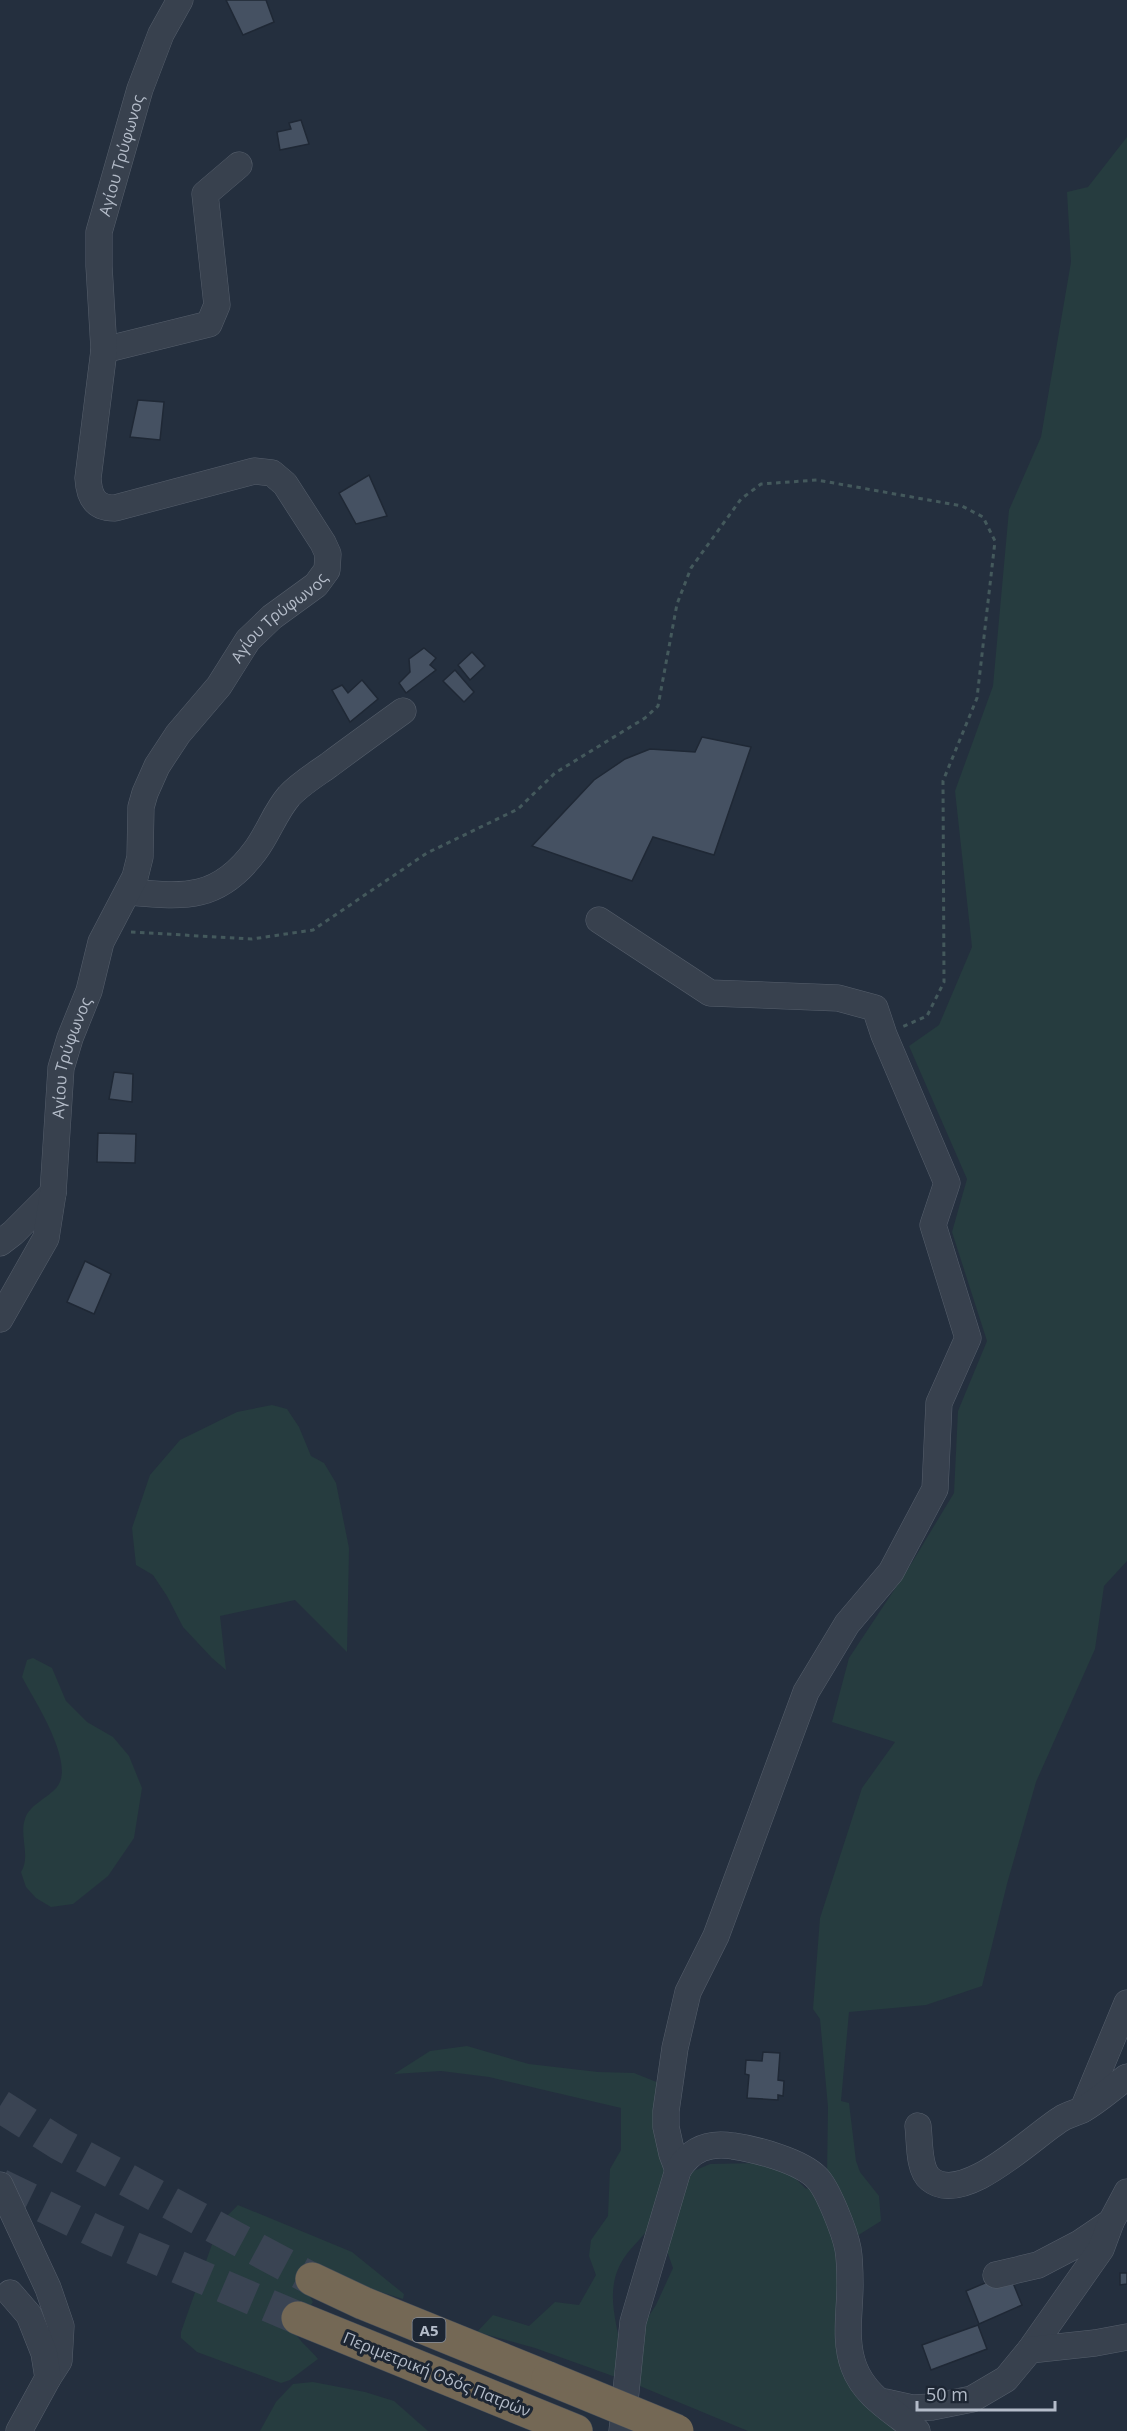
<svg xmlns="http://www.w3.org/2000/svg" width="1127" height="2431" font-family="'Open Sans',sans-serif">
	<rect width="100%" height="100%" fill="#242f3e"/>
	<g fill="#263c3f">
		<polygon points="1127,137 1127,1561 1104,1586 1095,1649 1036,1782 1007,1884 982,1986 926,2005 849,2012 841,2101 849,2103 856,2161 860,2172 879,2196 881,2221 857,2236 842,2323 902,2431 748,2431 635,2384 643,2325 656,2305 673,2268 667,2251 689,2173 710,2164 761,2163 790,2173 806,2189 827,2176 828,2107 820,2019 813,2009 820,1918 862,1788 895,1742 832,1722 849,1658 908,1569 954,1493 958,1411 987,1341 952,1232 967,1179 909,1046 939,1025 972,947 955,791 993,686 1009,510 1041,437 1071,262 1067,192 1088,187"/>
		<polygon points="272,1405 287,1409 299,1427 311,1456 324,1463 336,1483 349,1548 347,1652 295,1600 220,1616 226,1670 212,1658 183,1627 167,1596 153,1575 136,1565 132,1528 150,1475 180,1440 237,1412"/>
		<path d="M33,1658L52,1668L66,1701L87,1722L113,1737L129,1756L142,1788L134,1838L108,1876L73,1904L51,1907L36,1898L26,1887L21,1872C31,1857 19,1836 25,1819C29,1805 48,1798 57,1787C76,1763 34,1700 22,1677L27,1660Z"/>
		<path d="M467,2046L529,2064L598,2072L634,2073L659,2083C663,2122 674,2179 657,2215C644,2242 620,2250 614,2283C610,2306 618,2329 621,2351C622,2360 621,2370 621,2379L535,2348L477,2332L493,2315L529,2326L555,2302L579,2305L596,2275L589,2256L591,2240L608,2216L610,2169L621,2150V2108L489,2077L441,2071L394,2074L430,2051Z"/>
		<path d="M238,2205L352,2252L404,2294L403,2299L339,2279L309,2295L313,2302L294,2331C299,2341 311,2350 318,2359L290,2380L281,2383L197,2352L181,2338V2332L216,2233L224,2219Z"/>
		<polygon points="313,2382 365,2392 394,2401 428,2431 260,2431 276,2402 293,2384"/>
	</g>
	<g fill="#455162" stroke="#1f2835" stroke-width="1.5">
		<polygon points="226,0 266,0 274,22 243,35"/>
		<polygon points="301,120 309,144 280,150 277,132 291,129 289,123"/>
		<polygon points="138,400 164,402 160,440 130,437"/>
		<polygon points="369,475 387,516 356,524 339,493"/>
		<polygon points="424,648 436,658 430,665 436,670 406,693 399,683 410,672 409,659"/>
		<polygon points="472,652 485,666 470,680 458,665"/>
		<polygon points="455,670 474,692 464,702 443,681"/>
		<polygon points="362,680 378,699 350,722 332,690 342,685 348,693"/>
		<polygon points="702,737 751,747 714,855 653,837 632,881 532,846 594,780 625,759 650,749 695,752"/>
		<polygon points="114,1072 133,1074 132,1102 109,1099"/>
		<polygon points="98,1133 136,1134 135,1163 97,1162"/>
		<polygon points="85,1261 111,1274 94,1314 67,1302"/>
		<polygon points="763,2052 780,2053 778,2080 784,2081 783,2096 778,2095 778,2100 747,2098 749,2075 745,2074 746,2060 762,2061"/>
		<polygon points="1009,2273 1022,2305 979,2324 966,2291"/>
		<polygon points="1120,2273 1127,2273 1127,2284 1120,2285"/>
		<polygon points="978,2325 987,2349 931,2370 922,2345"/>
	</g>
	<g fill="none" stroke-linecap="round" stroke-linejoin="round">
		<g stroke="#3a4453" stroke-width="33" stroke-dasharray="33 16" stroke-linecap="butt">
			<polyline points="0,2106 60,2144 312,2279"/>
			<polyline points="0,2185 105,2236 298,2318"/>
		</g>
		<defs>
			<g id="minor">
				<polyline points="104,350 209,324 217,305 205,194 239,165"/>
				<path d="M129,892C184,897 218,901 255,851C268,834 275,812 289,796C300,784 315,775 329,765C353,747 378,729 403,711"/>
				<polyline points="599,920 710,993 838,998 875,1008 884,1035 947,1183 933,1225 968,1338 939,1403 935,1489 891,1572 847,1624 806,1692 716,1936 688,1992 675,2048 666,2111 666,2127 672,2154 678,2170"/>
				<polyline points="0,1243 13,1233 53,1193"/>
				<path id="s1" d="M0,1319L46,1238L53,1193L61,1068L70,1038L89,991L101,942L135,877L140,857L141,807L145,793L157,766L178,734L219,686L248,640L272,617L316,585L327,570L328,554L323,543L285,484L272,473L254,471L115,508C95,508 89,497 88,478L104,350L99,266V232L140,89L161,34L180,0"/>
				<polyline points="1083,2109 1127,2003"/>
				<path d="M918,2126C920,2141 918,2169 930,2179C963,2207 1033,2136 1061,2119C1067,2115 1075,2113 1082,2110C1098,2101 1112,2088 1127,2077"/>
				<polyline points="0,2185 48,2288 61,2326 59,2361 48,2378"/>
				<polyline points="996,2275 1038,2265 1080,2243 1111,2222"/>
				<polyline points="10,2293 29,2315 44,2353 48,2378 19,2431"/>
				<polyline points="1030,2350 1101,2249 1111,2222 1127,2192"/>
				<polyline points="885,2402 912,2408 932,2407 972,2399 1006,2379 1030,2350 1095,2343 1127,2337"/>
				<path d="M622,2431L633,2322L678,2170C691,2149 709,2142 733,2146C755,2149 801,2161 817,2178C828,2189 845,2233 848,2249C850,2260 850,2274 850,2285C850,2312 844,2341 854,2367C865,2397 895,2412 917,2431"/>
			</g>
			<g id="highway">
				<polyline points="312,2279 363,2303 548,2378"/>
				<polyline points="298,2318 576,2431"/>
			</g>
		</defs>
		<use href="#minor" stroke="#565f6c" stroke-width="27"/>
		<use href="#highway" stroke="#434c59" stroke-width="34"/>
		<polyline stroke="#44595c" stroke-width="3" stroke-dasharray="4.5 4.5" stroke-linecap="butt" points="131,932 252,939 313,930 427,853 518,809 555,773 645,718 658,706 677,604 691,568 741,499 761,484 817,480 962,506 983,517 995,541 977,698 943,781 944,982 927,1016 902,1027"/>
		<use href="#minor" stroke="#38414e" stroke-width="26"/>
		<use href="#highway" stroke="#746855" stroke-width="33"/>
		<defs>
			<polyline id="highway-bridge" points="548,2378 677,2431"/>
		</defs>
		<use href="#highway-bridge" stroke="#434c59" stroke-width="34" stroke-linecap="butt"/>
		<use href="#highway-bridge" stroke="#746855" stroke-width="33"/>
	</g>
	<g text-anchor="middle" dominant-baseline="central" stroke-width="6" stroke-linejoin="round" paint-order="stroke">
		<rect fill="#1d2633" stroke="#878f9c" stroke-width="1.5" x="412.5" y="2318" width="33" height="24" rx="4.5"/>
		<g font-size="15" font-weight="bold" fill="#b4bcc9">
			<text x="429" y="2330">Α5</text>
		</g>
		<g font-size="16" fill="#b4bcc9" stroke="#1d2633">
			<text stroke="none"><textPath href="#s1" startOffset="1497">Αγίου Τρύφωνος</textPath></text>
			<text stroke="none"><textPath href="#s1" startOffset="778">Αγίου Τρύφωνος</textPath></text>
			<text stroke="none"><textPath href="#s1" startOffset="276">Αγίου Τρύφωνος</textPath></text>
			<text transform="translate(437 2374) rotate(22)">Περιμετρική Οδός Πατρών</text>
		</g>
	</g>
	<path d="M917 2401v9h138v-9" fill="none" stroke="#b4bcc9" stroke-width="3"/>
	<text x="926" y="2401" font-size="18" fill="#b4bcc9" stroke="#1d2633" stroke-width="4.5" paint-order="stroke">50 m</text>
</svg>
